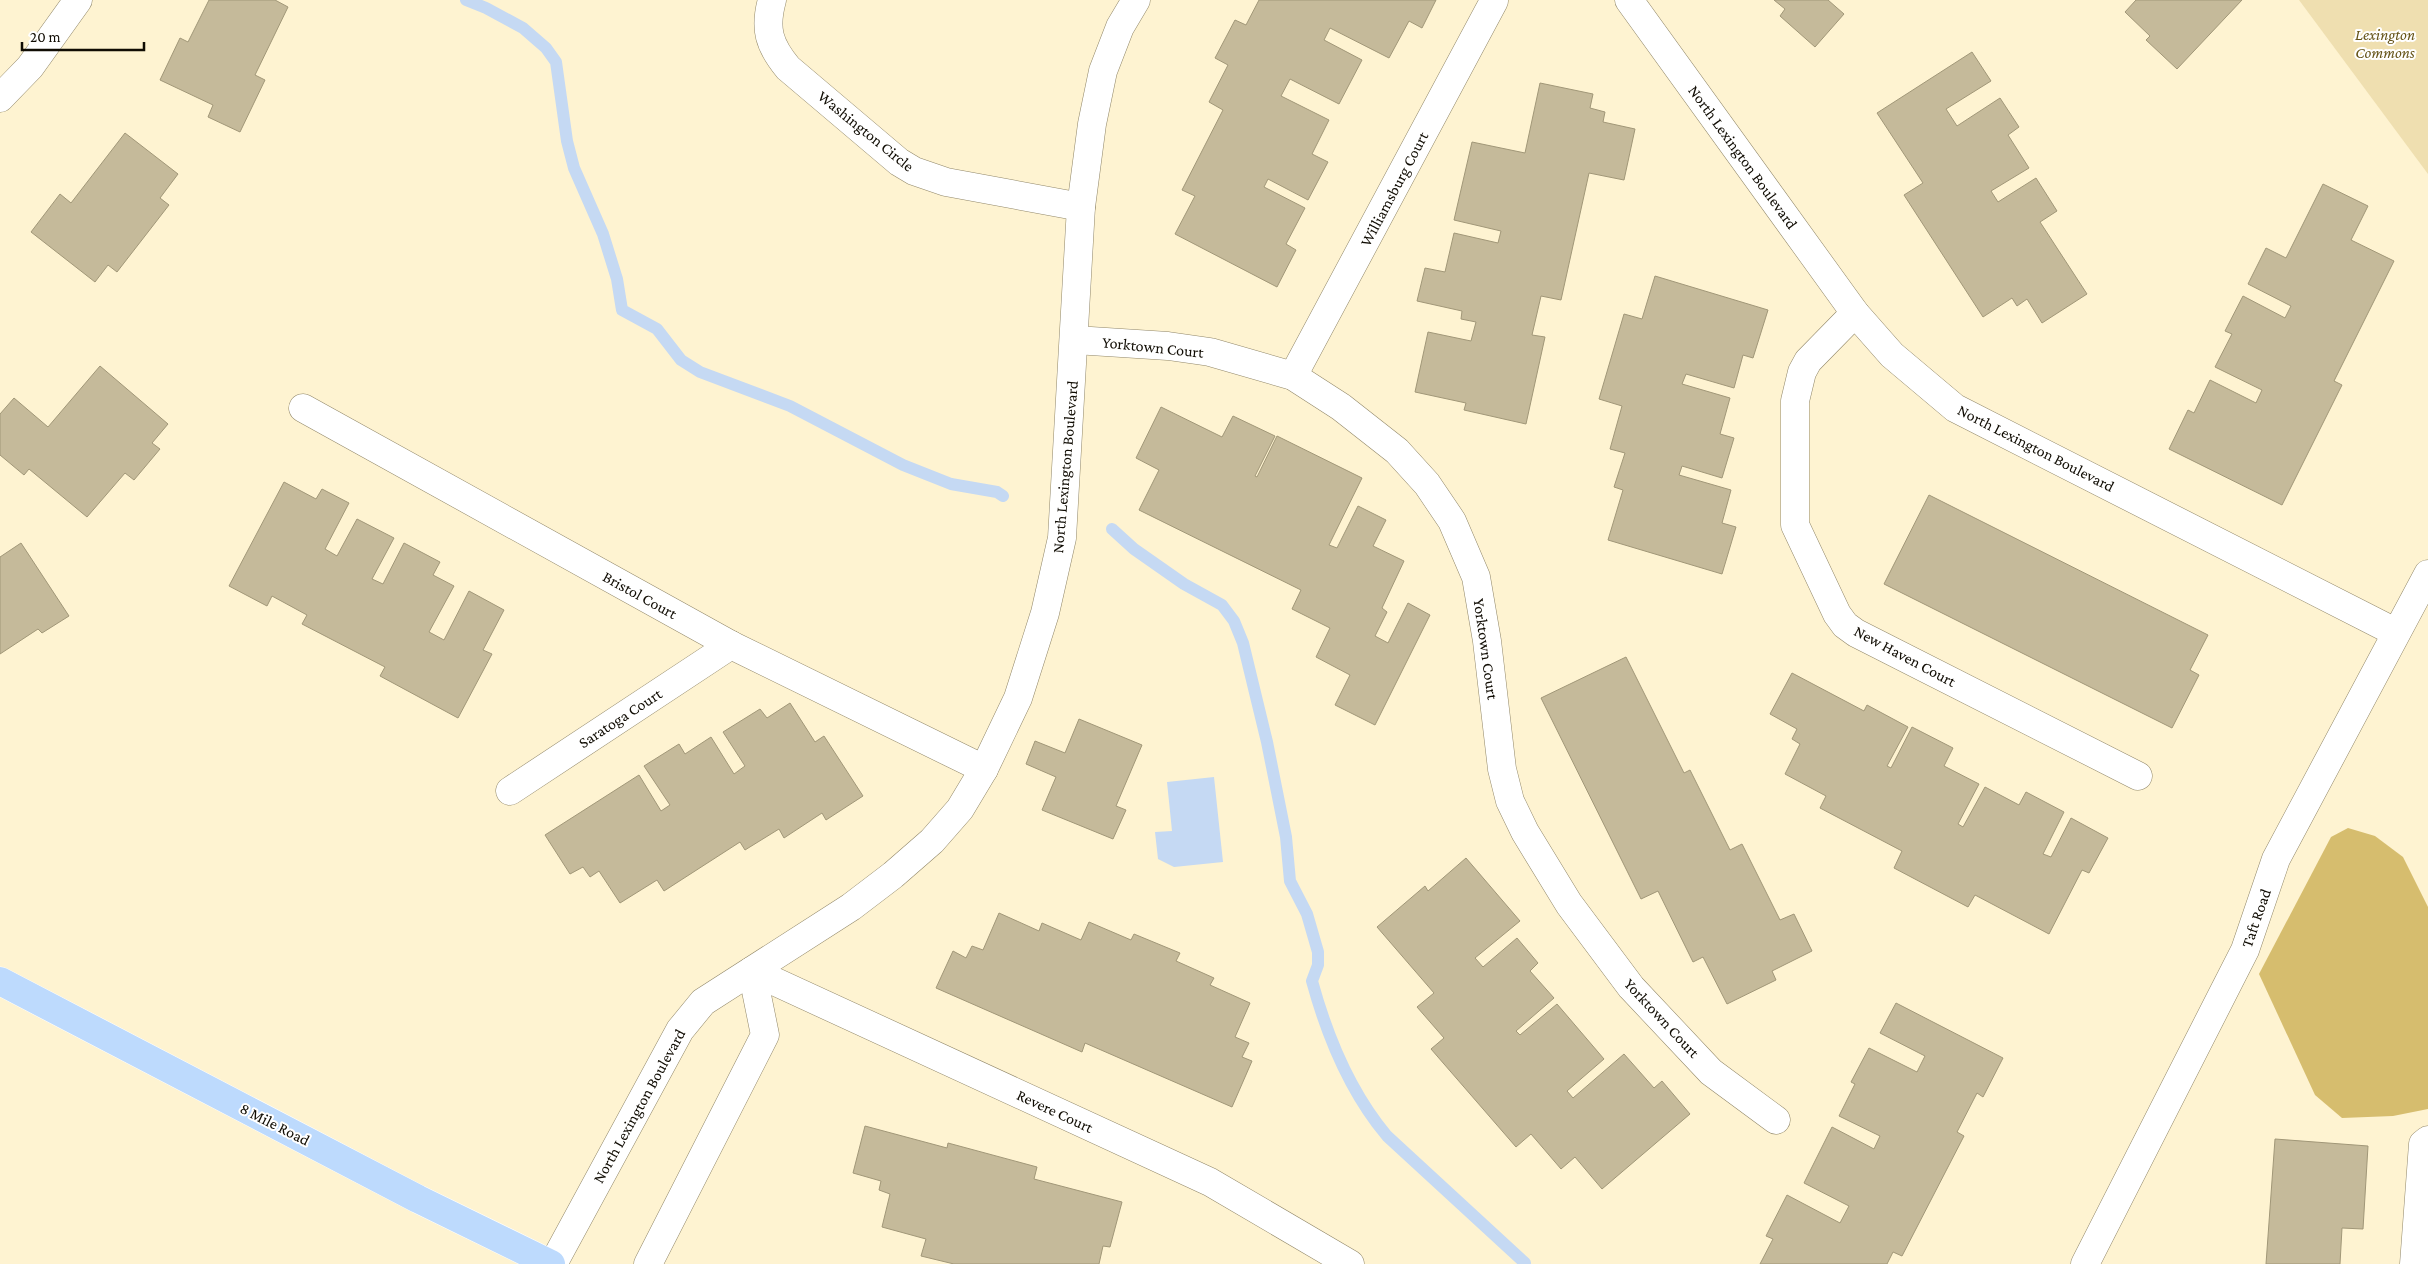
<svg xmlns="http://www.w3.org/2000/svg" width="2428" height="1264" font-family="'Crimson Pro',serif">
	<rect width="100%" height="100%" fill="#fef3d1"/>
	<polygon fill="#efdfb0" points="2299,0 2428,0 2428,174"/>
	<polygon fill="#d6bd6e" points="2348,828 2375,836 2403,857 2428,907 2428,1109 2393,1116 2342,1118 2315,1095 2259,974 2331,837"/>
	<polygon fill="#c5d9f3" points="1214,777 1223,862 1174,867 1158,859 1155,832 1172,831 1167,782"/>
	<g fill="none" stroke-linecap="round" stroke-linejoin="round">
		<g stroke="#c5d9f3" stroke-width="12">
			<polyline points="466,0 486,8 523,28 546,48 556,62 567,141 574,168 603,234 617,279 622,310 657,329 681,360 700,372 790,406 903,465 951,484 997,492 1003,496"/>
			<path d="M1112,529L1134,549L1184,584L1222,605L1234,621L1243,643L1267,742L1286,837L1290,881L1307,914L1318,952V965L1312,981C1327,1036 1350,1092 1387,1136L1525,1263"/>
		</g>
	</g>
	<g fill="#c5ba9a" stroke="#a19778">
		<polygon points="209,0 275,0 288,7 255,75 265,80 240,132 208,117 213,105 160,80 180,38 188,42"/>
		<polygon points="1259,0 1436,0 1422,28 1409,21 1389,58 1330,28 1324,40 1362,60 1339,104 1290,79 1281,96 1329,120 1312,154 1328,162 1308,200 1268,179 1264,187 1305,208 1286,244 1296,250 1277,287 1175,234 1195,196 1182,190 1223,110 1209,102 1228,65 1215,58 1235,20 1246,25"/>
		<polygon points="1774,0 1828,0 1844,14 1815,47 1780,16 1785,9"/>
		<polygon points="2136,0 2242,0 2177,69 2146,40 2150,36 2125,12"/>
		<polygon points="1972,52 1991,81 1946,109 1957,126 2000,98 2019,127 2008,135 2029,168 1991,191 1998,202 2036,178 2057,211 2040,222 2087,294 2042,323 2027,299 2017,306 2012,298 1983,317 1904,195 1923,183 1877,113"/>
		<polygon points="1540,83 1593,94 1590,108 1605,112 1603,122 1635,129 1624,180 1589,173 1561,300 1541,296 1532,335 1545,337 1526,424 1464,410 1466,403 1415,392 1428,332 1471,341 1476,322 1461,319 1462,311 1417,301 1425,268 1445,272 1454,233 1498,243 1501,231 1454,220 1472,142 1525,153"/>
		<polygon points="125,133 178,174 160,198 169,205 117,272 108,265 95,282 31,232 60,194 71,203"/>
		<polygon points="2323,184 2368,206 2351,240 2394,261 2334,381 2342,385 2282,505 2169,449 2188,410 2194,413 2210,380 2256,403 2262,390 2215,367 2232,334 2225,331 2243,296 2285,318 2291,306 2248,284 2266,248 2286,258"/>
		<polygon points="1655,276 1768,310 1753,358 1743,355 1734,388 1686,374 1682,384 1730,398 1720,434 1734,438 1722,478 1682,466 1679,475 1731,490 1722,523 1736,527 1722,574 1608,540 1623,490 1614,487 1625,453 1610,449 1622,406 1599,399 1624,314 1642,319"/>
		<polygon points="100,366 168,424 152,443 160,449 134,480 125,473 87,517 29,469 24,475 0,455 0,414 14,398 48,427"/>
		<polygon points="1161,407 1222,437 1233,416 1275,436 1255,476 1257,477 1277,436 1362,478 1329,545 1337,548 1358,506 1386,520 1373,546 1404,561 1382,608 1387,612 1375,636 1388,643 1408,603 1430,615 1375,725 1335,705 1350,675 1316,657 1330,628 1292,609 1301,590 1139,510 1159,470 1136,458"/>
		<polygon points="284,482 316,499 322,489 349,503 325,549 337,556 357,519 394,538 372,579 383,584 404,543 440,562 433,575 454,586 429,632 444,640 469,591 504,610 483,650 492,654 458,718 380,676 385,667 302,624 307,615 272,596 267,606 229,586"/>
		<polygon points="1929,495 2208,635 2190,670 2199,675 2172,728 1884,584"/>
		<polygon points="21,543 69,616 42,633 38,629 0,654 0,557"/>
		<polygon points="1626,657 1684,773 1690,770 1730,850 1742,844 1780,920 1794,914 1812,951 1772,971 1776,980 1727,1004 1703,957 1693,962 1658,891 1641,899 1541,698"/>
		<polygon points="1792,673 1864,711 1867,705 1908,727 1887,766 1891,768 1912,727 1953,748 1944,766 1979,784 1958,824 1963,827 1985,787 2019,805 2026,792 2064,812 2043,854 2051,857 2071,818 2108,838 2089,873 2082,870 2049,934 1975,895 1968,907 1894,868 1902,851 1820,808 1826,796 1785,774 1800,744 1792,739 1797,729 1770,714"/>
		<polygon points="790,703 815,742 824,736 863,796 826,820 822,813 784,838 779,829 745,850 740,842 664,891 657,880 620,903 599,871 590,877 583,867 570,874 545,835 639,775 661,811 670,805 644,766 679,744 685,754 711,737 734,774 745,766 723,732 760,709 767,718"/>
		<polygon points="1079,719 1142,745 1116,806 1126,810 1113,839 1042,810 1056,777 1026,764 1035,741 1065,753"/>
		<polygon points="1466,858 1520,921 1475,958 1483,967 1517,938 1538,963 1530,971 1554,998 1516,1031 1520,1035 1557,1004 1604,1059 1567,1091 1573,1098 1624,1054 1654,1088 1662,1081 1690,1114 1602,1189 1575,1157 1561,1169 1531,1134 1516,1147 1431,1049 1444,1038 1417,1007 1434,993 1377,927 1425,886 1428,891"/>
		<polygon points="999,913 1039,931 1042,923 1081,940 1089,922 1131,940 1134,934 1180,953 1176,961 1214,978 1210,985 1250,1003 1235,1037 1249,1043 1242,1057 1252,1061 1232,1107 1085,1043 1082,1052 936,988 953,951 966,958 972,946 983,950"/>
		<polygon points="1896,1003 2003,1058 1983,1097 1977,1093 1957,1132 1964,1136 1902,1256 1893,1252 1887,1264 1760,1264 1773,1239 1766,1236 1787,1195 1840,1223 1849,1206 1804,1183 1832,1127 1874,1149 1880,1136 1839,1116 1855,1084 1851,1082 1869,1048 1917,1072 1925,1056 1880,1033"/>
		<polygon points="865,1126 947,1148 948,1143 1037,1167 1034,1179 1122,1202 1110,1247 1103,1246 1099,1264 954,1264 921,1256 926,1239 882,1227 890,1194 879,1190 881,1181 853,1173"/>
		<polygon points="2275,1139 2368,1146 2363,1229 2342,1228 2340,1264 2266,1264"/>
	</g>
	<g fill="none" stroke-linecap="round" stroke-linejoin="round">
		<defs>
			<g id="minor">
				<path d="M772,0C764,29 769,45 788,68L899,162L914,171L946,182L1081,207"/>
				<polyline points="1629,0 1855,313 1892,355 1955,408 2395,632"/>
				<polyline points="0,98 30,67 78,0"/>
				<polyline points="1855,313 1808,361 1802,372 1795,401 1795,525 1837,614 1845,625 1856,633 2138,776"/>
				<polyline points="1075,340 1168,346 1210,352 1293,376 1341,407 1397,451 1427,484 1452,521 1476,577 1487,641 1502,769 1510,801 1525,832 1569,904 1631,987 1711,1072 1776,1120"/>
				<polyline points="1293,376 1494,1"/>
				<polyline points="303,408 731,645 984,769"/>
				<polyline points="510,791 731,645"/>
				<polyline points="752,971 1210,1182 1350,1264"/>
				<polyline points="553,1264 680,1030 703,1002 851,907 893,875 932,841 960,809 984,769 1018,698 1045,613 1062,538 1081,207 1092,124 1103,71 1120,27 1136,0"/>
				<polyline points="648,1264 765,1035 752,971"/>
				<polyline points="2085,1264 2245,950 2276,859 2428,574"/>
				<polyline points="2414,1264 2423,1144 2428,1140"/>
			</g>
			<polyline id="major" points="0,981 418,1199 551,1264"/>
		</defs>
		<use href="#minor" stroke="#918769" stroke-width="29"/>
		<use href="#major" stroke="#fff" stroke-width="29"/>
		<use href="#minor" stroke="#fff" stroke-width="28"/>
		<use href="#major" stroke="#bddafd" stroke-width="28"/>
	</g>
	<g text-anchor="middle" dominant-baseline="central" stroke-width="4" stroke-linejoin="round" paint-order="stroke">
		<g font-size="16" font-style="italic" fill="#655317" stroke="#fff">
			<text x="2385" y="34">Lexington<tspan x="2385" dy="18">Commons</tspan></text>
		</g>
		<g font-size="16" fill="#100c03" stroke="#fff">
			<text transform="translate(866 131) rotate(39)">Washington Circle</text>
			<text transform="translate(1743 157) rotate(54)">North Lexington Boulevard</text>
			<text transform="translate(1394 189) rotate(-62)">Williamsburg Court</text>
			<text transform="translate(1153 347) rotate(6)">Yorktown Court</text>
			<text transform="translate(2036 448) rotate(27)">North Lexington Boulevard</text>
			<text transform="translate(1065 467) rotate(-85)">North Lexington Boulevard</text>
			<text transform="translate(640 595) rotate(29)">Bristol Court</text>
			<text transform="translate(1486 649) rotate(82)">Yorktown Court</text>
			<text transform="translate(1905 656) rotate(28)">New Haven Court</text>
			<text transform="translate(620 718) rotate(-33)">Saratoga Court</text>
			<text transform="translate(2256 918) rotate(-71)">Taft Road</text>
			<text transform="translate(1662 1018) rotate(47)">Yorktown Court</text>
			<text transform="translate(639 1106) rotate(-61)">North Lexington Boulevard</text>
			<text transform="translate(1055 1111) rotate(25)">Revere Court</text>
			<text transform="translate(275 1124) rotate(27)">8 Mile Road</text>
		</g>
	</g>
	<path d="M22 42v8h122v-8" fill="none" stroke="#100c03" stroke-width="2.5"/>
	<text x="30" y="42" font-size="15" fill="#100c03" stroke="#ffffff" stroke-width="4" paint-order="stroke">20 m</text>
</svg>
